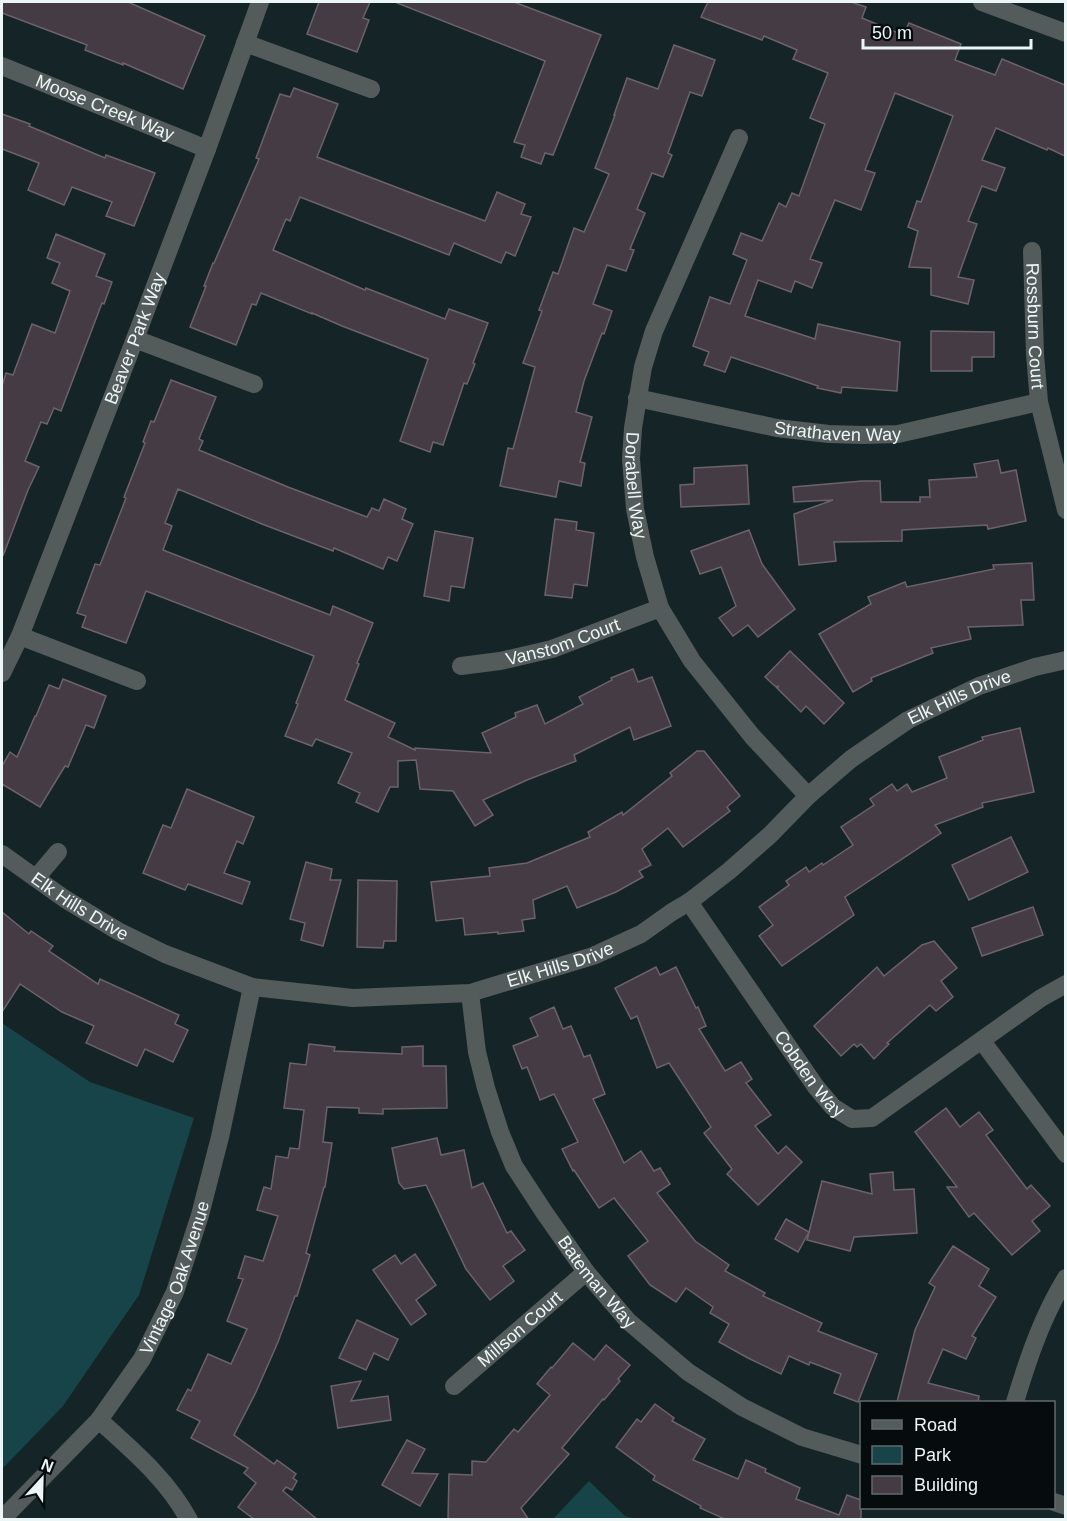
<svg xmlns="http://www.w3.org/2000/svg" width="1067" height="1521" font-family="Helvetica,sans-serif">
	<rect width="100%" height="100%" fill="#152426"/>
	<g fill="#174448">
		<polygon points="2,1023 90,1082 194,1118 139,1295 63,1406 4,1467 2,1466"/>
		<polygon points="589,1481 625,1516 636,1519 553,1519"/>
	</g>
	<g fill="#453b44" stroke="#6c626c" stroke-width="1.5">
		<polygon points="2,2 128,2 205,36 183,89 123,63 123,65 85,50 87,45 2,13"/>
		<polygon points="319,2 370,2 363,18 369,20 357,52 307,34"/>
		<polygon points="397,2 514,2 601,35 553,155 545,153 541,164 521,157 525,145 514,142 545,61 397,3"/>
		<polygon points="708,2 851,2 866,7 862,18 903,35 909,23 961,44 955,60 995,75 1002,59 1065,85 1065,156 1048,148 1047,150 996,128 982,160 1005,168 996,191 982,186 968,221 977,224 958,277 974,280 968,304 931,295 931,268 909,267 918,231 908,227 917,201 921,202 953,116 895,93 865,170 875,173 861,210 835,200 810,259 822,263 812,288 795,281 791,292 758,280 745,316 815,339 818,324 900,342 897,391 842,387 841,393 817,388 818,386 731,357 725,372 704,365 709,352 693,346 710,297 730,304 747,260 733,254 741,233 762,241 779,203 786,207 792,193 799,196 825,124 810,118 828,73 793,59 797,50 764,36 762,40 701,17"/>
		<polygon points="674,45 715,60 702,96 690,92 668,153 672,155 663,177 652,173 637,209 645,213 630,249 634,250 626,271 607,265 593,304 612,311 604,334 602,333 584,381 576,412 592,417 580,462 585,463 581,486 559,481 556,497 500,486 508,448 513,449 535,367 523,363 542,311 539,310 553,272 558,274 574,228 584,232 609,174 595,168 615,115 614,115 627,78 658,89"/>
		<polygon points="294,88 338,104 317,157 485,221 497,192 525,204 521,214 531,217 515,256 506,252 501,263 454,243 449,255 300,197 290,221 286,219 273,250 365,290 366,288 445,319 449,309 488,323 473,363 475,364 467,384 464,383 443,445 433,442 430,452 400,441 428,359 342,326 312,313 312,314 261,293 256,305 252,304 236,345 190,327 206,286 204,286 213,263 214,263 259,159 256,158 280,94 290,97"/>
		<polygon points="2,114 30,124 29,126 105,158 106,155 155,173 134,226 106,216 112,202 72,187 64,205 28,190 39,163 2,149"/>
		<polygon points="56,234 105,254 96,276 112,282 104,304 102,303 61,411 54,408 47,424 41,422 25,461 39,467 28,490 3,556 2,386 6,373 13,375 32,324 55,333 70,291 52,283 60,263 47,258"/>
		<polygon points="931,331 994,332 994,357 972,357 972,371 931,371"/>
		<polygon points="171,380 216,397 199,439 203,441 199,450 288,487 367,517 372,508 379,511 384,499 406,509 402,519 413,524 397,561 388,557 383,569 334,548 333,551 262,524 178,489 165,523 172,526 163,550 330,615 333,606 373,623 357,663 359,664 345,700 395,723 388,737 415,750 415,748 491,753 482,733 516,717 515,713 537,705 545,724 583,704 579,697 612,680 611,678 633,669 638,682 652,677 671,726 634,740 630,727 574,755 576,761 527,780 483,800 493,815 475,826 453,791 420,789 416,760 398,761 398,787 390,787 378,812 356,802 360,793 338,783 352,753 316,739 312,746 285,736 298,704 296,703 314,656 146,591 126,643 82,627 86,616 77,613 95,564 100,565 126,498 124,497 145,443 143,442 151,421 154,422"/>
		<polygon points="998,460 1001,473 1016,470 1026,521 988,529 987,525 902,530 902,541 834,542 836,561 799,565 794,514 833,500 794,502 793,487 862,481 880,481 881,502 920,502 920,497 930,497 929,480 977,477 974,464"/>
		<polygon points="747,465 749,504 681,507 680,485 694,484 694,468"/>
		<polygon points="555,519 577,522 576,530 594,533 587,586 574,584 572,598 545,595"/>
		<polygon points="749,530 762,564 795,609 758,637 748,625 733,636 719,618 736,606 721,567 700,574 691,551"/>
		<polygon points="435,531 473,538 464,588 451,586 449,601 424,596"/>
		<polygon points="1032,563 1034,600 1021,600 1023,625 968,627 971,639 931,648 933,653 871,678 872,681 853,692 819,634 871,604 868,597 905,582 907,587 994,569 993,565"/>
		<polygon points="790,651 844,703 824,724 806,706 801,712 777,688 779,686 776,687 765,677"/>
		<polygon points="63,679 106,696 94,728 86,725 68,767 65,766 40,807 2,784 2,766 10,752 17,757 35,716 36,716 49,685 59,689"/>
		<polygon points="1020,728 1034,792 982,803 983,807 935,825 941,833 845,897 854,915 782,966 759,936 773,925 759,907 789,885 786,881 806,867 809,872 822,863 823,865 853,845 841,827 874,805 870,799 892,784 897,791 907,784 912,792 947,778 939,757 983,740 982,737"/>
		<polygon points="697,751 704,751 740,796 727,807 730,811 683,847 668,828 642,849 651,865 639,871 643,877 616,892 577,908 567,886 533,900 535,918 522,920 524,931 498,934 498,932 465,935 463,918 436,921 431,882 490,876 489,868 527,863 590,837 588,832 622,812 623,815 672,776 670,773"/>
		<polygon points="187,789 254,817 243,844 237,841 224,873 250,882 242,904 188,884 185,890 143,873 163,825 171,828"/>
		<polygon points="1011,837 1028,872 969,900 952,865"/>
		<polygon points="306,862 332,869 330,880 341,880 323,946 301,940 305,923 290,919"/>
		<polygon points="358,880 397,881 396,941 384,941 383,948 357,947"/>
		<polygon points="1033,907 1043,935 982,956 972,928"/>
		<polygon points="2,912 29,934 31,931 53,946 49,951 98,984 100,979 179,1015 175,1024 188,1030 173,1062 145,1049 137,1066 86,1043 94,1026 62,1012 20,984 2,1012"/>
		<polygon points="934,941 957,968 941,981 953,997 936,1011 930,1005 887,1043 889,1044 874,1059 861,1044 857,1047 854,1044 841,1056 814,1026 877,967 884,976 922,945"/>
		<polygon points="656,967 660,975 676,967 696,1008 698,1007 706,1026 699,1029 725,1071 741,1062 752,1079 746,1083 771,1115 755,1126 778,1154 786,1146 802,1162 758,1205 727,1174 732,1169 704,1133 711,1127 669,1063 657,1068 637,1016 631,1019 615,988"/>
		<polygon points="554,1007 563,1029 571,1026 584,1057 590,1055 605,1094 593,1099 624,1163 641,1151 654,1171 660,1168 670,1184 657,1193 695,1241 729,1265 725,1271 765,1293 763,1296 822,1323 818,1331 877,1354 858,1402 834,1393 841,1374 810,1362 809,1365 789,1356 781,1374 748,1358 719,1342 729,1324 710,1313 713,1307 686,1288 676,1302 650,1285 628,1256 648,1241 614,1198 599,1208 574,1170 573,1171 562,1149 578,1142 554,1094 540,1100 527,1067 522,1069 513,1046 538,1036 530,1018"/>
		<polygon points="309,1044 335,1047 334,1051 402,1054 402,1047 423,1046 423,1066 446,1066 447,1108 383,1109 383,1114 359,1113 359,1108 327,1107 323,1142 332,1143 325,1187 324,1187 306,1253 310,1255 297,1296 295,1296 278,1342 256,1392 234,1435 274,1464 277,1460 296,1474 293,1478 297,1481 292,1490 286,1487 283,1491 318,1520 255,1520 238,1507 256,1483 244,1473 248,1468 191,1438 200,1421 177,1410 188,1389 191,1391 208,1354 231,1364 247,1329 227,1321 243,1279 238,1278 245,1256 263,1261 278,1216 257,1210 264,1187 271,1189 276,1156 288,1158 290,1148 299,1149 304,1110 284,1108 290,1063 306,1065"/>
		<polygon points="946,1108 960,1127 979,1112 993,1130 986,1135 1027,1189 1031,1185 1050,1206 1032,1221 1040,1231 1012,1255 974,1213 969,1217 947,1187 957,1187 915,1132"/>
		<polygon points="437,1138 441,1155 464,1150 472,1188 483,1183 507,1233 511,1231 525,1250 503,1266 514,1281 490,1300 466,1269 426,1185 404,1189 399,1183 392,1148"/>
		<polygon points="893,1172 894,1190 914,1189 917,1233 854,1237 850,1251 807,1240 822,1181 872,1194 870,1174"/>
		<polygon points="786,1219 809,1232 798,1252 775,1239"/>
		<polygon points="953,1246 989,1269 979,1286 996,1297 972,1336 976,1338 966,1359 943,1349 928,1383 979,1396 978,1402 897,1402 915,1330 935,1287 929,1283"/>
		<polygon points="415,1254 436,1285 416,1300 426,1314 411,1325 373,1270 395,1255 401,1264"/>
		<polygon points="357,1320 398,1339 388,1360 374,1353 366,1370 339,1358"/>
		<polygon points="573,1343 594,1360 606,1345 630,1365 618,1379 620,1381 604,1400 603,1399 562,1448 569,1454 521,1508 529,1520 448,1520 449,1474 472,1475 472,1461 486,1462 514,1429 518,1432 550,1395 537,1384 551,1367 552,1368"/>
		<polygon points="361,1381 351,1401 388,1396 391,1420 338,1428 338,1429 331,1386"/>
		<polygon points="655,1404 674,1418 672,1421 705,1439 693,1460 738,1479 746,1460 766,1469 765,1472 800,1488 796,1499 839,1515 847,1495 861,1500 861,1520 727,1520 700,1508 701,1506 653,1480 655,1476 616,1447 637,1419 641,1422"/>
		<polygon points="407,1440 425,1449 412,1473 438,1474 420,1506 382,1485"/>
	</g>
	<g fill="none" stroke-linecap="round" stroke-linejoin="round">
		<g stroke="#535b5b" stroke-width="18">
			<polyline points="982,2 1066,33"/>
			<polyline points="245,43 371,89"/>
			<path id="s1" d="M2,66L207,149"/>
			<path id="s2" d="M739,138L654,331L643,367L633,428L631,459L635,509L645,557L660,608L692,661L752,736L808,796"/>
			<path id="s3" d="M1032,251L1035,354L1039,402L1066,510"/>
			<polyline points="135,339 254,384"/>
			<path id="s4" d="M637,398L777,428L829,434L863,435L898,434L1039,402"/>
			<polyline points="20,636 137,681"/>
			<path id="s5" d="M461,666L500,661L552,649L660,608"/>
			<path id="s6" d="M2,673L20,636L135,339L207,149L260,2"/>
			<path id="s7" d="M2,854L65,899L118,931L165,954L252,987L353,998L470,993L593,956L641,934L672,912L689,902L729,871L770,835L808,796L851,759L908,720L979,686L1035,667L1066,660"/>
			<polyline points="36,878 58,852"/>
			<path id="s8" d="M689,902L816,1087L833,1107L852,1119L872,1118L1041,998L1066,984"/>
			<path id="s9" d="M470,993L477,1052L486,1088L500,1132L514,1166L544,1212L586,1272L628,1321L688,1372L742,1407L802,1437L862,1455"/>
			<polyline points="982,1041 1066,1154"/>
			<path id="s10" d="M454,1386L586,1272"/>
			<path d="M1015,1402C1028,1359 1042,1317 1066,1278"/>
			<path d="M99,1420C132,1450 168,1480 189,1520"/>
			<polyline points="1054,1502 1066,1506"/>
			<path id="s11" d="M2,1517L10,1511L99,1420L142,1359L175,1292L200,1215L220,1137L252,987"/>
		</g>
	</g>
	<g text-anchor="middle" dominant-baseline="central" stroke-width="4.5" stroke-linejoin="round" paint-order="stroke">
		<g font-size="18" fill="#ecf6f7" stroke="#060c0d">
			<text stroke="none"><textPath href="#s1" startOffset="111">Moose Creek Way</textPath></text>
			<text stroke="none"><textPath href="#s3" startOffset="75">Rossburn Court</textPath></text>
			<text stroke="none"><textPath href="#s6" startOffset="360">Beaver Park Way</textPath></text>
			<text stroke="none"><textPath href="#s4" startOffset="204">Strathaven Way</textPath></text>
			<text stroke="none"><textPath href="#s2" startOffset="368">Dorabell Way</textPath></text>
			<text stroke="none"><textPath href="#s5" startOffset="105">Vanstom Court</textPath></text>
			<text stroke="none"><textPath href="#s7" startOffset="1084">Elk Hills Drive</textPath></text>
			<text stroke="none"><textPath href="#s7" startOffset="94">Elk Hills Drive</textPath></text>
			<text stroke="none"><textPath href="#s7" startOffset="598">Elk Hills Drive</textPath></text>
			<text stroke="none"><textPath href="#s8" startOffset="210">Cobden Way</textPath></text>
			<text stroke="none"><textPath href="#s11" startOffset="300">Vintage Oak Avenue</textPath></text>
			<text stroke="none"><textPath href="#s9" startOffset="322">Bateman Way</textPath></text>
			<text stroke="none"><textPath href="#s10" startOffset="87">Millson Court</textPath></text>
		</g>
	</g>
	<rect width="1067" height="1521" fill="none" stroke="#ecf6f7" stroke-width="6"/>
	<rect x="860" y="1401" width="195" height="108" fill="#060c0d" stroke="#626a6b" stroke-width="1.5"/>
	<rect x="872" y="1420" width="30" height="9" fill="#535b5b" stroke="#626a6b" stroke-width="1.5"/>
	<text x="914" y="1431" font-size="18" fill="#ecf6f7">Road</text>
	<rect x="872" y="1446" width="30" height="18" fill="#174448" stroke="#626a6b" stroke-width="1.5"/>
	<text x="914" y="1461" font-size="18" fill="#ecf6f7">Park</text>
	<rect x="872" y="1476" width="30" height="18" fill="#453b44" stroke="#626a6b" stroke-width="1.5"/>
	<text x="914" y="1491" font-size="18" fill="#ecf6f7">Building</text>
	<g transform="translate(42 1479) rotate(22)" stroke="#060c0d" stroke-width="4.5" paint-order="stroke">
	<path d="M0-4.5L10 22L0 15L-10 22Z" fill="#ecf6f7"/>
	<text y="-9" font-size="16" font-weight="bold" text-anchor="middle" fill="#ecf6f7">N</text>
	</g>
	<path d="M863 39v9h168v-9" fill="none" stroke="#ecf6f7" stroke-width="3"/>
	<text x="872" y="39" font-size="18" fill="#ecf6f7" stroke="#060c0d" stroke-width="4.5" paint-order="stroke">50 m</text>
</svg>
